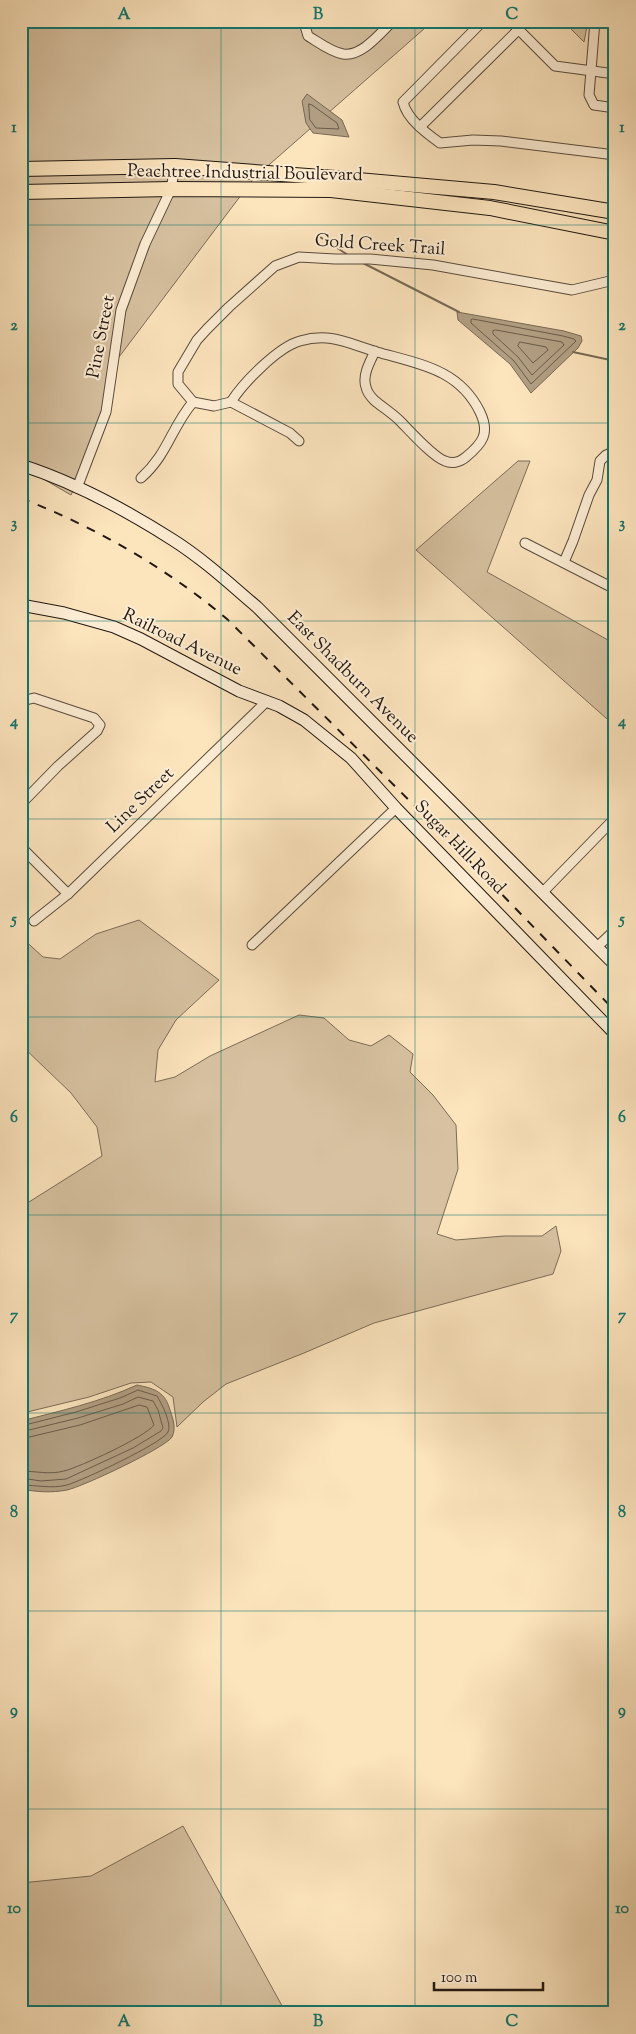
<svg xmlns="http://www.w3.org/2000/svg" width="636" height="2034" font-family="'Sorts Mill Goudy',serif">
	<rect width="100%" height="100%" fill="#fce4bd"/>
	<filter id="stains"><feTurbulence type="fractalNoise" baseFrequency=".004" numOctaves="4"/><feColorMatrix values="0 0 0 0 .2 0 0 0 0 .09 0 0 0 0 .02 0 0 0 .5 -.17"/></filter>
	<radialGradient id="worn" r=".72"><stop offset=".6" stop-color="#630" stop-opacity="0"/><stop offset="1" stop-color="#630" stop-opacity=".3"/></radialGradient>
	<g fill="#d7c1a0" stroke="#7c6c58">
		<polygon points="21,21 433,21 254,178 116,361 100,434 71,495 21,466"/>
		<polygon points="563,21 588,21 584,42"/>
		<polygon points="518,461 530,461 487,572 615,644 615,726 416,550"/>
		<polygon points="139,920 219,980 176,1020 158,1050 155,1082 175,1077 210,1056 299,1015 324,1018 349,1040 371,1046 389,1035 413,1054 410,1072 433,1095 456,1125 458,1169 437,1234 456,1240 504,1236 542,1236 556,1226 561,1251 553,1274 374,1323 304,1353 226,1384 203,1402 177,1427 173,1397 151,1382 131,1383 89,1397 23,1413 21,1410 21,1207 102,1156 97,1127 71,1093 21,1045 21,937 43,957 60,959 96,934"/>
		<polygon points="183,1826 286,2013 21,2013 21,1883 91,1876"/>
	</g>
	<g fill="#b29f83" stroke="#786955">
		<polygon points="307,94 342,120 349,137 313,133 306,123 302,101"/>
		<polygon points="457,312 564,331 581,336 582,341 578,348 531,393 510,364 458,320"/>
		<path d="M137,1385C152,1388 164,1391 169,1407C172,1416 177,1428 172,1437C165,1448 82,1487 67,1490C51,1493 37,1492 21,1489V1421C60,1411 100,1402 137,1385Z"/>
	</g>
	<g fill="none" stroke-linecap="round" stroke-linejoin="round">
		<g stroke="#6a5c4a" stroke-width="1">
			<polygon points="309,104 312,105 337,123 339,129 316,128 310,120"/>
			<polygon points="473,319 563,336 574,339 576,341 531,384 514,361 471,323 471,320"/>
			<polygon points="496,330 562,342 564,345 532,375 518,357 493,334 493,331"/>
			<polygon points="520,342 546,347 548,350 533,363 518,346"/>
			<path d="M21,1426L76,1412L120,1398L138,1390L157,1396C162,1404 172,1424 168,1432C163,1443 81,1481 67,1485C51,1489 37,1485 21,1485"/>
			<polyline points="21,1432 78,1418 123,1404 138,1397 153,1401 158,1410 163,1428 161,1431 133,1448 66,1479 41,1481 21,1478"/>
			<path d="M21,1439L80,1425L139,1405L147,1407L154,1425C145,1437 80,1467 64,1471C49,1475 36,1471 21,1471"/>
		</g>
		<g stroke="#786955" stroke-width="2">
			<polyline points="320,237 348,255"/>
			<polyline points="363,263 459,312"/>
			<polyline points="573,352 615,361"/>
		</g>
		<defs>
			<g id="street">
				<path d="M308,21L305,26L308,36C318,42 331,52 343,54C362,57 380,33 393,21"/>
				<path d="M483,21L403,102C407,119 426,133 440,143L473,140L501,141L615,155"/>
				<polyline points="510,21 555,66 615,74"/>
				<polyline points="595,21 589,95 594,105 615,108"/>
				<polyline points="420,127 518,30"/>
				<path d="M614,280C613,265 611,253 615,239"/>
				<polyline points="193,402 178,384 178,372 197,340 207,329 229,307 275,266 299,257 335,259 370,259 433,265 572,290 614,280"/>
				<path d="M231,402C243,383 278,347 300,341C331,332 349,344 377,352C419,364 459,369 480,412C490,433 483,443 466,457C460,462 452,464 445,461C433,457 410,431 400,421C392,413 382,407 374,400C370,396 367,392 366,387C362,375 370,362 375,351"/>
				<polyline points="231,402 290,433 299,441"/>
				<path d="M141,478C168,454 171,428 193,402L214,406L231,402"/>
				<polyline points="77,488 106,412 121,310 145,244 171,189 175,166"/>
				<polyline points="525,543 615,589"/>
				<polyline points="564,562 573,541 589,495 597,480 600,461 606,455 615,451"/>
				<polyline points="21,706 26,700 34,698 94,718 100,725 97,731 58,766 21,804"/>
				<polyline points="21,847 68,894"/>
				<polyline points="542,893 615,818"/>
				<polyline points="34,921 68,894 267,701"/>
				<polyline points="252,945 396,808"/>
				<polyline points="597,947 615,930"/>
			</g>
			<g id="secondary">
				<path d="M21,465C74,482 126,510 173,540C203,559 230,584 257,607L615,965"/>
				<polyline points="21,605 64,613 114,627 141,639 239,691 279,706 304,720 351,758 396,808 615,1034"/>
			</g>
			<g id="primary">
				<polyline points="21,169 175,166 335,178 494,192 615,212"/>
				<polyline points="21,192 171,189 331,190 490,208 615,233"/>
			</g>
		</defs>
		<use href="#street" stroke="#584b3c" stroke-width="11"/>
		<use href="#secondary" stroke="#221811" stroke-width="13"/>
		<use href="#primary" stroke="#221811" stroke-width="16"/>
		<use href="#street" stroke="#fdedd4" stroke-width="9"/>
		<use href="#secondary" stroke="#fdedd4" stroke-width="11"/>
		<use href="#primary" stroke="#fce4bd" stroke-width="14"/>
		<path stroke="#221811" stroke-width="2" stroke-dasharray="9 9" stroke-linecap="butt" d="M21,498C97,528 165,567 227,619L454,845L615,1011"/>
	</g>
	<path fill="none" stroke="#0f766e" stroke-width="1" stroke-opacity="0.55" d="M221,21V2013M415,21V2013M21,225H615M21,423H615M21,621H615M21,819H615M21,1017H615M21,1215H615M21,1413H615M21,1611H615M21,1809H615"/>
	<g text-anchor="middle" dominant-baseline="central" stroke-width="4" stroke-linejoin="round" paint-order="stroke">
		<g font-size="18" fill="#221811" stroke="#fdedd4">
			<text transform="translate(245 174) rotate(1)">Peachtree Industrial Boulevard</text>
			<text transform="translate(380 246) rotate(4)">Gold Creek Trail</text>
			<text transform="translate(102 337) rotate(-79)">Pine Street</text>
			<text transform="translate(182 643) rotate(26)">Railroad Avenue</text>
			<text transform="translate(352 678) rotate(45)">East Shadburn Avenue</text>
			<text transform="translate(141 801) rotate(-44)">Line Street</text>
			<text transform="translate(459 848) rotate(46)">Sugar Hill Road</text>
		</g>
	</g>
	<rect width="636" height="2034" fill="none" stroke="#fce4bd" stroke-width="55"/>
	<path d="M434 1982v8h109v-8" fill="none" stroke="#221811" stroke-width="2.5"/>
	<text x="441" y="1982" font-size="15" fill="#221811" stroke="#fdedd4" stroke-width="4" paint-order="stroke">100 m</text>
	<rect x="28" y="28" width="580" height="1978" fill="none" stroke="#0f766e" stroke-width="2"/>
	<g font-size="16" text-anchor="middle" font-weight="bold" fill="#0f766e">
		<text x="124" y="19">A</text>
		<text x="318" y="19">B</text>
		<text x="512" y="19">C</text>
		<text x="14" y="132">1</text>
		<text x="622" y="132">1</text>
		<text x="14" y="330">2</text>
		<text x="622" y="330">2</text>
		<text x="14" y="528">3</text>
		<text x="622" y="528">3</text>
		<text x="14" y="726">4</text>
		<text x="622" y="726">4</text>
		<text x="14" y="924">5</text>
		<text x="622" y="924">5</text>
		<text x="14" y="1122">6</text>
		<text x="622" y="1122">6</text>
		<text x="14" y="1320">7</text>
		<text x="622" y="1320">7</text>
		<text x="14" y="1517">8</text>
		<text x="622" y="1517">8</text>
		<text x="14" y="1715">9</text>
		<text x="622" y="1715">9</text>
		<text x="14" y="1913">10</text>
		<text x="622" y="1913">10</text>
		<text x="124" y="2026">A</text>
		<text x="318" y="2026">B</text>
		<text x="512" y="2026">C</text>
	</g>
	<rect width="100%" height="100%" filter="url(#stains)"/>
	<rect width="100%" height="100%" fill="url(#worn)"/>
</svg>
